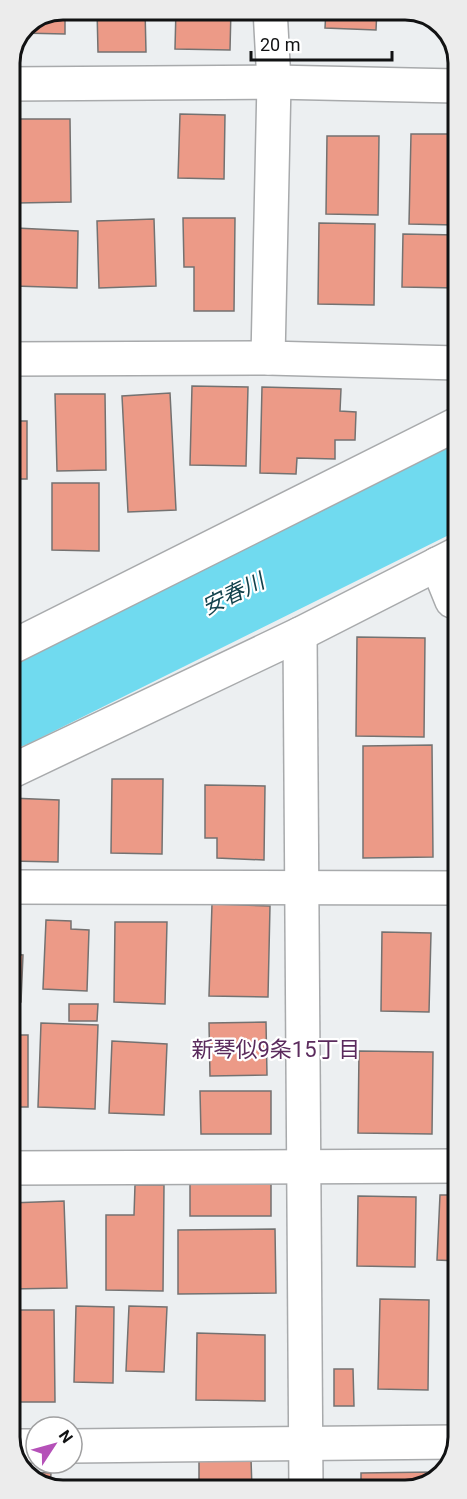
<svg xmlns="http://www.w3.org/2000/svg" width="467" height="1499" font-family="Roboto,'Noto Sans JP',sans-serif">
	<rect width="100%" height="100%" fill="#eceff1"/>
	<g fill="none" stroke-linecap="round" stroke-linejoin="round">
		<polyline stroke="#70daef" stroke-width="86" points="10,705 457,483"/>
	</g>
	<g fill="#ec9a87" stroke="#747271" stroke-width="1.5">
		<polygon points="62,9 65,9 65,34 21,33 25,24"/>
		<polygon points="97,9 145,9 146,52 98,52"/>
		<polygon points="176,9 231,9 230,50 175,49"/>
		<polygon points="326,9 377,9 376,30 325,28"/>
		<polygon points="180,114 225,115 224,179 178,178"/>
		<polygon points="15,119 70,119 71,202 17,203"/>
		<polygon points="411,134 456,134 455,225 409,224"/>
		<polygon points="327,136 379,136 378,215 326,214"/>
		<polygon points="183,218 235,218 234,311 194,311 194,267 184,267"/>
		<polygon points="154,219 156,286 99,288 97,221"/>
		<polygon points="319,223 375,224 374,305 318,304"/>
		<polygon points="16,228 78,231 77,288 15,286"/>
		<polygon points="403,234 456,235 457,288 402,287"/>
		<polygon points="192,386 248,387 246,466 190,465"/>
		<polygon points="262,387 341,389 340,411 356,412 355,440 335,440 335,459 297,458 296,474 260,473"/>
		<polygon points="170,393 176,510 128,512 122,396"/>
		<polygon points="55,394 105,394 106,470 57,471"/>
		<rect x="10" y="421" width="17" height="58"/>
		<polygon points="52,483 99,483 99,551 52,550"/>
		<polygon points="10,500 14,500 18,574 10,575"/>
		<polygon points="357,637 425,638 424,737 356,736"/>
		<polygon points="432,745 433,857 363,858 363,746"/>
		<polygon points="112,779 163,779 162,854 111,853"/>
		<polygon points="205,785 265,786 264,860 217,858 217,838 205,838"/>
		<polygon points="10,798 59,800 58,862 10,861"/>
		<polygon points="212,904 270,906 268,997 209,996"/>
		<polygon points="46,920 71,921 71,929 89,930 87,991 43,989"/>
		<polygon points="115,922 167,922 165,1004 114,1002"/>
		<polygon points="382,932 431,933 429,1012 381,1011"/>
		<polygon points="10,954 23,955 21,1002 10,1001"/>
		<polygon points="69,1004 98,1004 97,1021 69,1021"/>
		<polygon points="266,1022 267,1075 210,1076 209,1023"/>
		<polygon points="41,1023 98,1025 95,1109 38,1107"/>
		<rect x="10" y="1035" width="18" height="72"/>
		<polygon points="112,1041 167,1044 164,1115 109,1113"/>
		<polygon points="359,1051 433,1052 432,1134 358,1133"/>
		<polygon points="200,1091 271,1091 271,1134 201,1134"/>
		<rect x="190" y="1176" width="81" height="40"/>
		<polygon points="135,1185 164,1185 163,1291 106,1290 106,1215 134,1215"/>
		<polygon points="440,1195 458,1195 458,1261 437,1260"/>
		<polygon points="358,1196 416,1197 415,1267 357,1266"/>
		<polygon points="64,1201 67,1288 11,1289 10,1203"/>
		<polygon points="275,1229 276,1293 178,1294 178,1230"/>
		<polygon points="380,1299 429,1300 428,1390 378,1389"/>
		<polygon points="451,1301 458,1301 458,1364 449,1364"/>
		<polygon points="76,1306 114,1307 113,1383 74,1382"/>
		<polygon points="129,1306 167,1307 164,1372 126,1371"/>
		<polygon points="11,1310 54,1310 55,1402 11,1402"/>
		<polygon points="197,1333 265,1335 265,1401 196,1400"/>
		<polygon points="334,1369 353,1369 354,1406 334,1406"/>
		<polygon points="251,1459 252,1489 199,1489 199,1460"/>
		<polygon points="24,1472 51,1473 50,1487 27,1477"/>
		<polygon points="434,1472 434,1478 418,1488 361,1489 361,1473"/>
	</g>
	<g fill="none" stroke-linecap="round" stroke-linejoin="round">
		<defs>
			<g id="minor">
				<polyline points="9,84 274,82 456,86"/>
				<polyline points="268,358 274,82 270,9"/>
				<polyline points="9,359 268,358 457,363"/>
				<polyline points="437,564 452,601 457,601"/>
				<polyline points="300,634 306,1489"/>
				<polyline points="10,648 457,424"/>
				<polyline points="10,772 300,634 457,554"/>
				<polyline points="10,887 457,888"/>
				<polyline points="10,1168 458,1166"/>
				<polyline points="11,1446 36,1446"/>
				<polyline points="72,1446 456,1442"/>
			</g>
		</defs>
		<use href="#minor" stroke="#a8aaac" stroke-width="36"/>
		<use href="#minor" stroke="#fff" stroke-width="33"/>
	</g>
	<g text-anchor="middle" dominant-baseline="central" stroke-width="4.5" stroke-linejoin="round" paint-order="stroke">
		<g font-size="22" font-style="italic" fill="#13434d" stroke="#fff">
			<text transform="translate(233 594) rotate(-26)">安春川</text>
		</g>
		<g font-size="22" fill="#5b2b5d" stroke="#fff">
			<text x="276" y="1049">新琴似9条15丁目</text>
		</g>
	</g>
	<path d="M0 0H467V1499H0ZM63 20H405A43 43 0 0 1 448 63V1437A43 43 0 0 1 405 1480H63A43 43 0 0 1 20 1437V63A43 43 0 0 1 63 20Z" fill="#ececec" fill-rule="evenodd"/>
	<path fill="none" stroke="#111213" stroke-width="3" d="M63 20H405A43 43 0 0 1 448 63V1437A43 43 0 0 1 405 1480H63A43 43 0 0 1 20 1437V63A43 43 0 0 1 63 20Z"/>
	<g transform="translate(54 1445) rotate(54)"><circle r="28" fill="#ffffff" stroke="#a0a0a1" stroke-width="1.5"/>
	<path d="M0-4.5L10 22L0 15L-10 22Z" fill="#b551b8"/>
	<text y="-9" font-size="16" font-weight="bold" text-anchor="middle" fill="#111213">N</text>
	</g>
	<path d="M251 51v9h141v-9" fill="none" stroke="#111213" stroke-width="3"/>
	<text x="260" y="51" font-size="18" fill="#111213" stroke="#ffffff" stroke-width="4.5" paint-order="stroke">20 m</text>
</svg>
